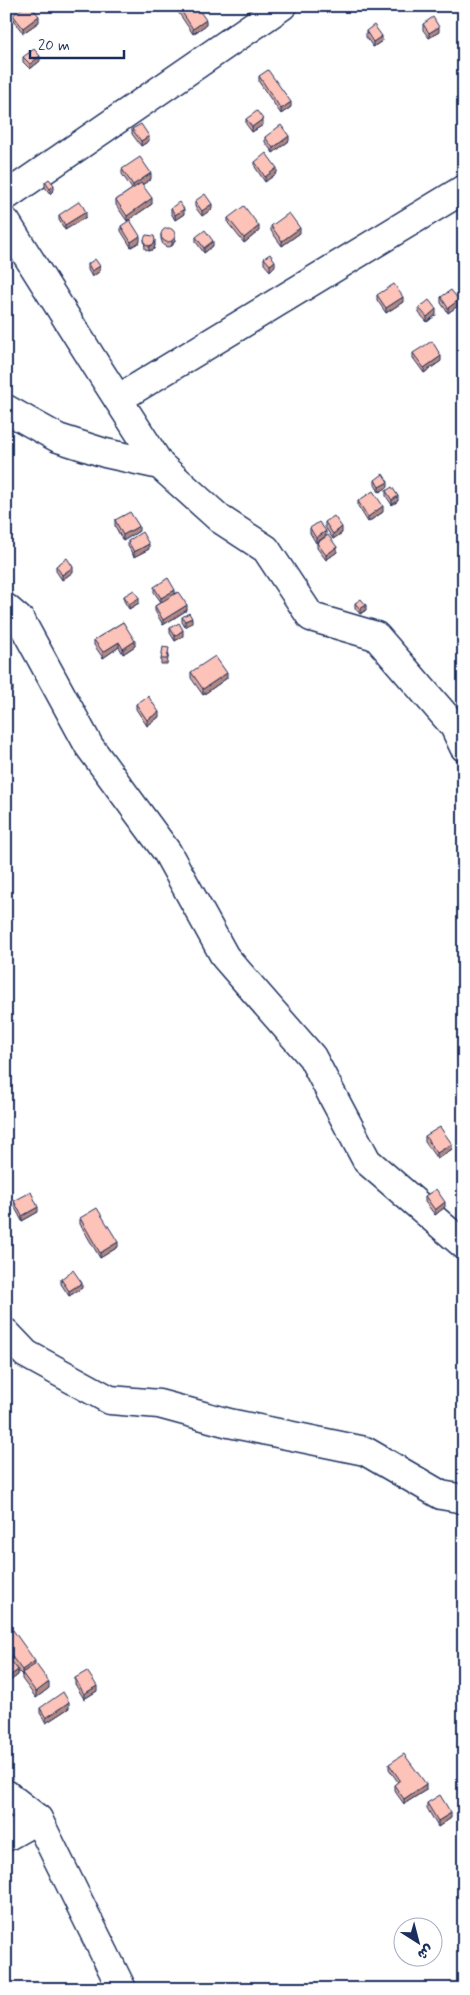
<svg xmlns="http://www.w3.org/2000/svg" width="470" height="1995" font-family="Mynerve,'Playpen Sans Arabic',sans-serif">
	<rect width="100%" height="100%" fill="#fff"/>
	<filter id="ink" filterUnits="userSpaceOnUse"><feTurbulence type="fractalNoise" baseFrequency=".02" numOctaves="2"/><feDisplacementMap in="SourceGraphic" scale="10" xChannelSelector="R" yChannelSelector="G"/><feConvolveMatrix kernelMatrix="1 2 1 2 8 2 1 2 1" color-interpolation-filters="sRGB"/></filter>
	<g filter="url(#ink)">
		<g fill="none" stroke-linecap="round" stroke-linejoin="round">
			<defs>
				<g id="minor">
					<polyline points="6,196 282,6"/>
					<polyline points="6,222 96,365 160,465 220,519 266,549 311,617 376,636 454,726 464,747"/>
					<polyline points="118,399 464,189"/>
					<polyline points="6,409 58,438 105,453 160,465"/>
					<polyline points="6,608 21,621 89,746 167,852 225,957 312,1057 367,1161 464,1245"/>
					<polyline points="6,1333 26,1354 110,1400 159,1404 229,1423 365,1451 441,1495 464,1499"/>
					<polyline points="6,1794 38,1819 122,1989"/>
					<polyline points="6,1837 38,1819"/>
				</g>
			</defs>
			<use href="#minor" stroke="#1b2f5e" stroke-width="31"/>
			<use href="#minor" stroke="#fff" stroke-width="28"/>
		</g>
		<g fill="#daa79e" stroke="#1b2f5e">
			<polygon points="174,6 196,6 206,25 193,34"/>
			<polygon points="340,6 351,6 349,10 344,11 340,9"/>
			<polygon points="13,15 39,22 23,33 13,20"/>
			<polygon points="423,24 439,32 429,38 423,30"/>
			<polygon points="366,31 382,41 373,47 366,37"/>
			<polygon points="23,57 40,61 30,69 23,62"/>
			<polygon points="259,76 291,107 281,114 259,82"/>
			<polygon points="246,119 263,125 252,132 246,124"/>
			<polygon points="132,129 149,141 141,146 132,134"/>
			<polygon points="265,137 289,141 273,153 265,142"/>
			<polygon points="255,162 277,173 265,182 255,167"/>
			<polygon points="122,169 151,179 142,185 152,204 127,221 116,205 116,200 132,189 122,174"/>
			<polygon points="45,182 54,190 50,194 45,187"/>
			<polygon points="195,201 212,209 202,216 195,207"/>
			<polygon points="171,208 184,214 175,220 171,213"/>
			<polygon points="59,215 86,217 65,230 59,220"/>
			<polygon points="228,218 259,231 244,243 228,223"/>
			<polygon points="121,226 140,242 131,247 121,231"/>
			<polygon points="271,226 300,233 282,246 271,231"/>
			<polygon points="161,234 175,241 172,246 167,247 163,245 161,239"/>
			<polygon points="196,237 213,246 204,253 196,242"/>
			<polygon points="144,239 155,245 154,249 149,251 145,249"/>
			<polygon points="264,258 275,266 270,271 264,264"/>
			<polygon points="88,264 100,271 92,277 88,270"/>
			<polygon points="377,295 403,302 386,313 377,300"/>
			<polygon points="441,297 459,305 448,313 441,303"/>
			<polygon points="419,308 436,315 427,322 419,313"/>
			<polygon points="413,353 441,361 424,373 413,358"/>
			<polygon points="375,480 388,487 379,492 375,485"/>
			<polygon points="386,491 398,501 392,505 386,496"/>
			<polygon points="358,501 383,512 368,522 358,506"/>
			<polygon points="115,520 139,531 123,541 115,526"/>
			<polygon points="325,522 342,533 333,539 325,527"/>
			<polygon points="310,528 326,536 337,552 326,560 317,548 317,543 324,537 316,543 310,533"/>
			<polygon points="128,541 149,549 134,557 128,546"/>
			<polygon points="56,566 73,572 62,580 56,571"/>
			<polygon points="154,587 175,594 187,610 163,625 155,611 155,606 161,602 154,592"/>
			<polygon points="124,596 139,603 129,609 124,601"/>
			<polygon points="355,603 366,610 360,614 355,608"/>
			<polygon points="182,617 192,623 185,627 182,622"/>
			<polygon points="123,622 135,646 123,654 119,647 103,658 94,645 94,640"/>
			<polygon points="170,628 183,636 175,641 170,633"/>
			<polygon points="169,653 167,664 161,664 161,659"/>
			<polygon points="191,672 227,678 203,695 191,678"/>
			<polygon points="136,704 159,717 147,726 136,709"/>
			<polygon points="425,1136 452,1149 437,1159 425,1142"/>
			<polygon points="425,1196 445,1207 435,1215 425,1202"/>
			<polygon points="14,1201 38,1212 22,1221 14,1206"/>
			<polygon points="80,1218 118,1247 100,1258 80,1224"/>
			<polygon points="61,1279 82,1288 69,1296 61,1284"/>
			<polygon points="6,1635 35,1664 49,1688 36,1698 22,1679 22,1675 18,1671 18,1675 6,1684"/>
			<polygon points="75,1678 97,1691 84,1699 75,1684"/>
			<polygon points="40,1708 69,1708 46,1723 40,1713"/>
			<polygon points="389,1764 426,1790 404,1804 394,1790 394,1785 398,1782 389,1769"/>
			<polygon points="427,1803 451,1818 438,1827 427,1808"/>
		</g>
		<g fill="#b18881" stroke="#1b2f5e">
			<polygon points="344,6 351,6 349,10 344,11"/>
			<polygon points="39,16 39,22 23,33 23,28"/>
			<polygon points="206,20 206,25 193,34 193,29"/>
			<polygon points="439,27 439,32 429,38 429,33"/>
			<polygon points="382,36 382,41 373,47 373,42"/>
			<polygon points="40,56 40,61 30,69 30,64"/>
			<polygon points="291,102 291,107 281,114 281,109"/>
			<polygon points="263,119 263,125 252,132 252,127"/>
			<polygon points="149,136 149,141 141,146 141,141"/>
			<polygon points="289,136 289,141 273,153 273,148"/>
			<polygon points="277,168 277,173 265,182 265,177"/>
			<polygon points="151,173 151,179 133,191 133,185"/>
			<polygon points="54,185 54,190 50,194 50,189"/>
			<polygon points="152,198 152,204 127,221 127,216"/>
			<polygon points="212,204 212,209 202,216 202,211"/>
			<polygon points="184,209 184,214 175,220 175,215"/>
			<polygon points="86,212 86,217 65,230 65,225"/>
			<polygon points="259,226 259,231 244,243 244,238"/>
			<polygon points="300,228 300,233 282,246 282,241"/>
			<polygon points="140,236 140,242 131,247 131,242"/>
			<polygon points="175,236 175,241 172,246 172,240"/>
			<polygon points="155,240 155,245 154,249 149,251 149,246"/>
			<polygon points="213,241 213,246 204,253 204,248"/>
			<polygon points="275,261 275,266 270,271 270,265"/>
			<polygon points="100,266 100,271 92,277 92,271"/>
			<polygon points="403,297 403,302 386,313 386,308"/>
			<polygon points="459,300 459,305 448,313 448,308"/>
			<polygon points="436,309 436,315 427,322 427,317"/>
			<polygon points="441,356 441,361 424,373 424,368"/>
			<polygon points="388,482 388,487 379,492 379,487"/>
			<polygon points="398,496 398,501 392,505 392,500"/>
			<polygon points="383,506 383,512 368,522 368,517"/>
			<polygon points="139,526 139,531 123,541 123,535"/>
			<polygon points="342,527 342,533 333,539 333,534"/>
			<polygon points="326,531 326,536 316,543 316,538"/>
			<polygon points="149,544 149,549 134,557 134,552"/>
			<polygon points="337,547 337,552 326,560 326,555"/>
			<polygon points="73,567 73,572 62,580 62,575"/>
			<polygon points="175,590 175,595 161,603 161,598"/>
			<polygon points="139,598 139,603 129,609 129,604"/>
			<polygon points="187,605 187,610 163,625 163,620"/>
			<polygon points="366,605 366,610 360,614 360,609"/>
			<polygon points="192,618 192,623 185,627 185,621"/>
			<polygon points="183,630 183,636 175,641 175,636"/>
			<polygon points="135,641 135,646 123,654 123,649"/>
			<polygon points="119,642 119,647 103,658 103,652"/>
			<polygon points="227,673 227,678 203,695 203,689"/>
			<polygon points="13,687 13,692 6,696 6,691"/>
			<polygon points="159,712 159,717 147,726 147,720"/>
			<polygon points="452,1144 452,1149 437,1159 437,1153"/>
			<polygon points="445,1202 445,1207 435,1215 435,1210"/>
			<polygon points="38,1207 38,1212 22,1221 22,1216"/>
			<polygon points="118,1242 118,1247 100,1258 100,1253"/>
			<polygon points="82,1283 82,1288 69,1296 69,1291"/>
			<polygon points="35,1661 35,1666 22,1673 22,1676 22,1670"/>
			<polygon points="18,1670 18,1675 6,1684 6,1679"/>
			<polygon points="49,1682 49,1688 36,1698 36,1692"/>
			<polygon points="97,1686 97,1691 84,1699 84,1694"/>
			<polygon points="69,1702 69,1708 46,1723 46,1718"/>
			<polygon points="426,1784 426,1790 404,1804 404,1799"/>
			<polygon points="451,1813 451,1818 438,1827 438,1821"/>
		</g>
		<g fill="#fdc2b8" stroke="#1b2f5e">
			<polygon points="25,6 31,6 39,16 23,28 13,15"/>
			<polygon points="178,6 196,6 206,20 193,29"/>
			<polygon points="433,17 439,27 429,33 423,24"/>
			<polygon points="374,25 382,36 373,42 366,31"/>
			<polygon points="34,49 40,56 30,64 23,57"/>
			<polygon points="268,70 291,102 281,109 259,76"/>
			<polygon points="257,111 263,119 252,127 246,119"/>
			<polygon points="141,124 149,136 141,141 132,129"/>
			<polygon points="281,125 289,136 273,148 265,137"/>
			<polygon points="266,153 277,168 265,177 255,162"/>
			<polygon points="140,157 151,173 133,185 122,169"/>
			<polygon points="49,179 54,185 50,189 45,182"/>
			<polygon points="141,183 152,198 127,216 116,200"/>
			<polygon points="205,194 212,204 202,211 195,201"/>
			<polygon points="80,201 86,212 65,225 59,215"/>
			<polygon points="179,202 184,209 175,215 171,208"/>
			<polygon points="244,206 259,226 244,238 228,218"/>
			<polygon points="289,213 300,228 282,241 271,226"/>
			<polygon points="130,220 140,236 131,242 121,226"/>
			<circle cx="168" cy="235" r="7"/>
			<polygon points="205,230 213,241 204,248 196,237"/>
			<polygon points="146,235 154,236 155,240 154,244 149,246 145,244 144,239"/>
			<polygon points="270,254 275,261 270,265 264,258"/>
			<polygon points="95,259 100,266 92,271 88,264"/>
			<polygon points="394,284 403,297 386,308 377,295"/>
			<polygon points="451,290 459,300 448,308 441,297"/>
			<polygon points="429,300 436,309 427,317 419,308"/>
			<polygon points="432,341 441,356 424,368 413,353"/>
			<polygon points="383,474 388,482 379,487 375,480"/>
			<polygon points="392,487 398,496 392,500 386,491"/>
			<polygon points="373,491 383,506 368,517 358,501"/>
			<polygon points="130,512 139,526 123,535 115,520"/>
			<polygon points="334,516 342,527 333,534 325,522"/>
			<polygon points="319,522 326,531 316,538 310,528"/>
			<polygon points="142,532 149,544 134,552 128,541"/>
			<polygon points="328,535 337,547 326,555 317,543"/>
			<polygon points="67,558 73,567 62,575 56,566"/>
			<polygon points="168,578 175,590 161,598 154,587"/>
			<polygon points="134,590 139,598 129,604 124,596"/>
			<polygon points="178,592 187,605 163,620 155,606"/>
			<polygon points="361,599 366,605 360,609 355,603"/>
			<polygon points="189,613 192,618 185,621 182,617"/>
			<polygon points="123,622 135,641 123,649 119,642 103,652 94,640"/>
			<polygon points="179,623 183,630 175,636 170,628"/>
			<polygon points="163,647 169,648 167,659 161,659"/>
			<polygon points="215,656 227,673 203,689 191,672"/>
			<polygon points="6,676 13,687 6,691"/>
			<polygon points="148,696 159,712 147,720 136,704"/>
			<polygon points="440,1127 452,1144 437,1153 425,1136"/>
			<polygon points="436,1189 445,1202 435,1210 425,1196"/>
			<polygon points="31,1192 38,1207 22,1216 14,1201"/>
			<polygon points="97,1208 118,1242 100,1253 80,1218"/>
			<polygon points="73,1270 82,1283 69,1291 61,1279"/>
			<polygon points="13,1630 35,1661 22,1670 6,1649 6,1635"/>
			<polygon points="6,1654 18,1670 6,1679"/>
			<polygon points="36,1664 49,1682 36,1692 22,1673"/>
			<polygon points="87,1671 97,1686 84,1694 75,1678"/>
			<polygon points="63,1692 69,1702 46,1718 40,1708"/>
			<polygon points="404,1754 426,1784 404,1799 394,1785 400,1780 389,1764"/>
			<polygon points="440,1795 451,1813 438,1821 427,1803"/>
		</g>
	</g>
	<rect width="470" height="1995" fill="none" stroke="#fff" stroke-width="25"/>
	<rect x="12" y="12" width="445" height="1970" fill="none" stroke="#1b2f5e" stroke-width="2" filter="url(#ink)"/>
	<g transform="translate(418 1942) rotate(144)"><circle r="24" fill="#ffffff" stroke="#a4acbf"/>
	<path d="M0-4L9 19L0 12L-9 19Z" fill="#1b2f5e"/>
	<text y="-8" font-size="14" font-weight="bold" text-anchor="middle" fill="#1b2f5e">ش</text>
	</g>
	<path d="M30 50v8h94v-8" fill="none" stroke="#1b2f5e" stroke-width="2.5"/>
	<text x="38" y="50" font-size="15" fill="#1b2f5e" stroke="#ffffff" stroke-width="4" paint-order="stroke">20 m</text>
</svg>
